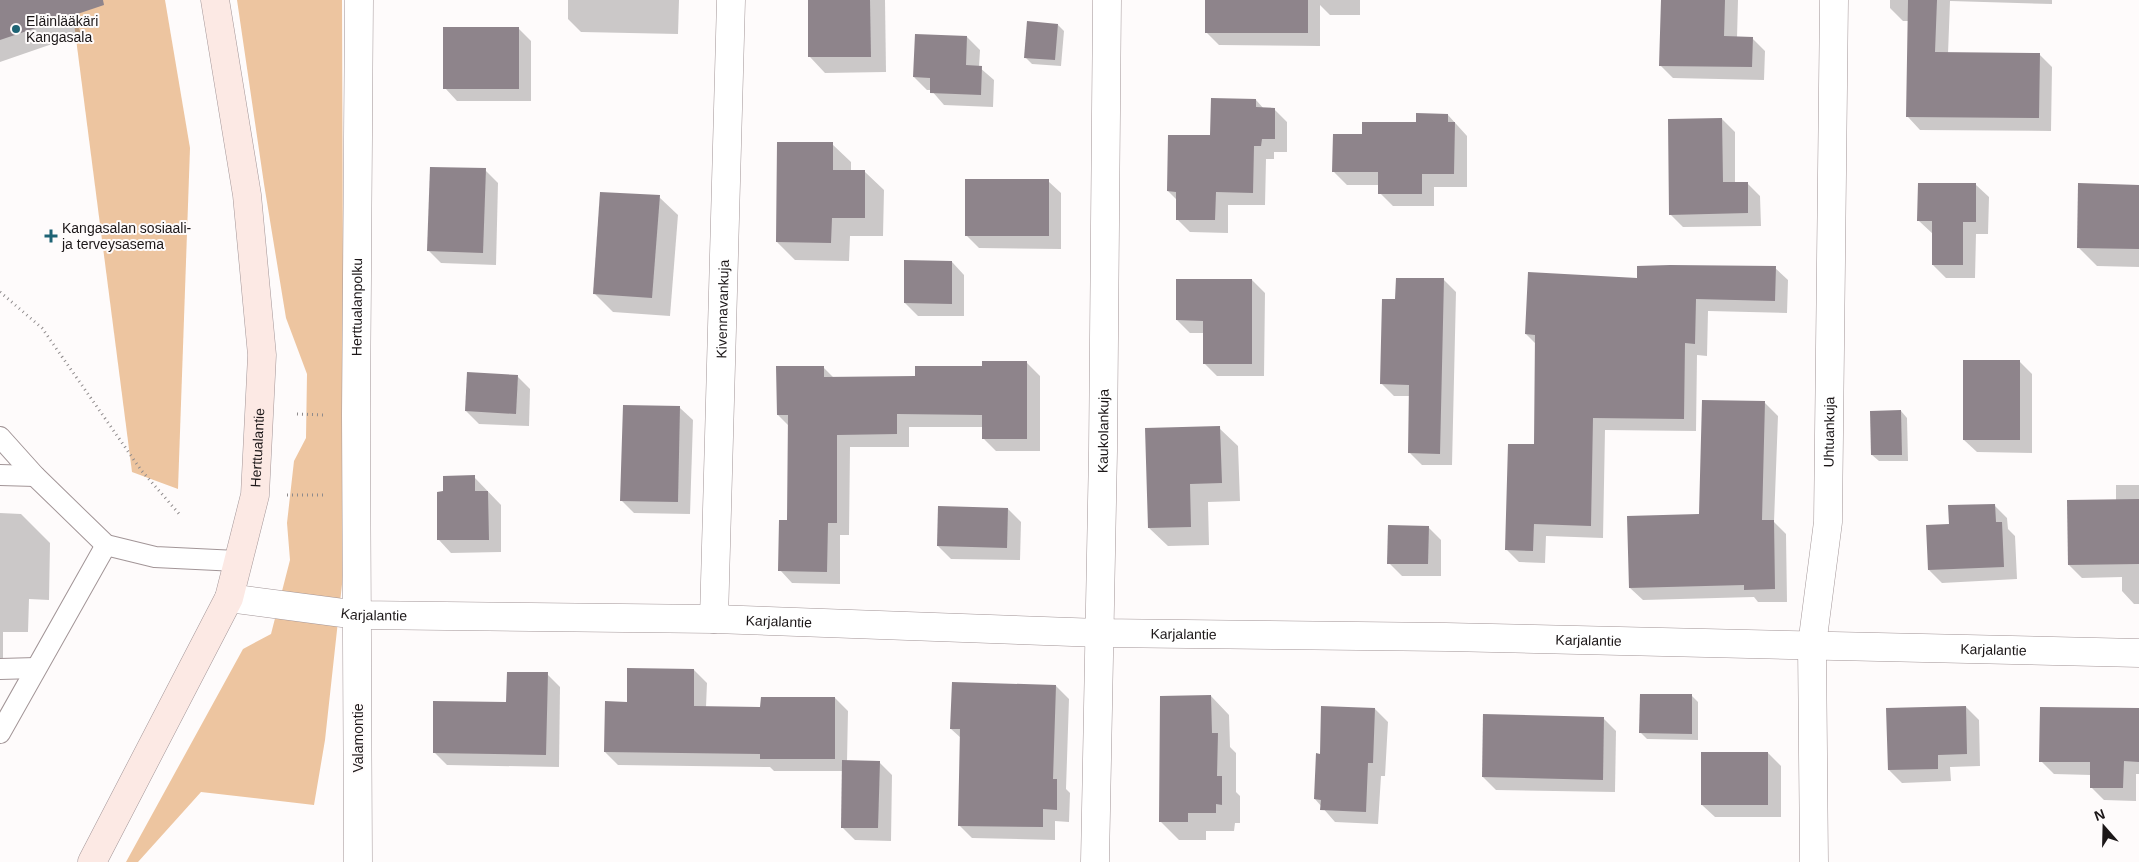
<svg xmlns="http://www.w3.org/2000/svg" width="2139" height="862" font-family="Arial,sans-serif">
	<rect width="100%" height="100%" fill="#fefbfb"/>
	<g fill="#edc5a0">
		<polygon points="71,0 165,0 190,148 178,489 132,472"/>
		<polygon points="237,0 342,0 344,566 325,740 314,805 201,792 138,862 126,862 243,649 271,634 290,560 287,523 294,461 306,438 307,374 286,318 264,184"/>
	</g>
	<g fill="#0003">
		<polygon points="0,0 69,0 81,34 0,62"/>
		<polygon points="568,0 679,0 678,34 581,32 568,19"/>
		<polygon points="809,0 885,0 886,72 825,73 810,57"/>
		<polygon points="1206,0 1360,0 1360,15 1330,15 1320,5 1320,46 1219,45 1206,32"/>
		<polygon points="1662,0 1738,0 1737,38 1752,38 1765,51 1764,80 1673,78 1660,65"/>
		<polygon points="1890,0 2052,0 2052,4 1950,1 1948,54 2039,54 2052,67 2051,131 1920,130 1908,117 1909,21 1903,21 1890,8"/>
		<polygon points="1058,25 1064,31 1061,66 1032,64 1025,57"/>
		<polygon points="518,28 531,41 531,101 457,101 445,88"/>
		<polygon points="967,37 980,50 979,67 994,80 993,107 944,105 931,90 927,90 914,77"/>
		<polygon points="1256,100 1264,109 1274,109 1287,122 1287,152 1274,152 1274,159 1266,159 1265,205 1228,205 1228,233 1190,232 1177,219 1177,200 1168,191"/>
		<polygon points="1448,115 1467,136 1467,187 1434,187 1434,206 1393,206 1380,193 1380,185 1347,185 1334,172 1363,136"/>
		<polygon points="1722,119 1735,132 1735,183 1747,183 1760,196 1761,226 1683,227 1670,214"/>
		<polygon points="832,144 851,162 851,172 865,172 884,190 883,236 850,236 849,261 795,260 777,242"/>
		<polygon points="485,170 498,183 496,265 441,263 428,250"/>
		<polygon points="1048,181 1061,193 1061,249 979,248 966,235"/>
		<polygon points="1976,185 1989,197 1988,234 1976,234 1975,278 1946,278 1933,265 1933,234 1919,221"/>
		<polygon points="2139,186 2139,267 2097,266 2078,247"/>
		<polygon points="659,197 678,215 670,316 613,312 594,293"/>
		<polygon points="952,262 964,275 964,316 918,316 905,303"/>
		<polygon points="1775,268 1788,280 1787,313 1708,311 1707,356 1697,355 1696,431 1605,430 1603,538 1546,536 1545,563 1519,562 1507,550 1536,445 1537,345 1526,334 1638,279"/>
		<polygon points="1252,280 1265,293 1264,376 1217,376 1204,363 1204,333 1190,333 1177,320"/>
		<polygon points="1444,280 1456,292 1452,465 1422,465 1410,453 1410,396 1394,396 1382,384 1397,300"/>
		<polygon points="2019,361 2032,374 2032,453 1977,452 1964,440"/>
		<polygon points="1027,363 1040,376 1040,451 996,451 984,439 983,427 909,427 909,447 850,447 849,535 840,535 840,584 792,583 780,570 788,521 789,426 778,415 823,367 834,378 916,377"/>
		<polygon points="517,376 530,389 529,426 479,424 466,411"/>
		<polygon points="1765,403 1778,416 1774,522 1786,534 1787,602 1758,602 1754,597 1643,600 1630,588 1700,515"/>
		<polygon points="680,408 693,420 690,514 634,513 621,500"/>
		<polygon points="1901,411 1907,418 1908,461 1879,461 1872,455"/>
		<polygon points="1219,428 1238,446 1240,501 1208,502 1209,545 1168,546 1149,528"/>
		<polygon points="474,477 501,505 501,552 451,553 439,540 445,492"/>
		<polygon points="2116,485 2139,485 2139,604 2134,604 2122,591 2122,577 2082,578 2069,565 2116,500"/>
		<polygon points="1994,505 2007,518 2008,529 2015,536 2017,579 1942,583 1929,570 1951,526"/>
		<polygon points="1008,509 1021,522 1020,560 951,559 938,546"/>
		<polygon points="0,513 21,514 50,543 49,600 29,599 28,632 3,632 3,660 0,660"/>
		<polygon points="1428,527 1441,540 1441,576 1402,576 1389,563"/>
		<polygon points="694,670 707,683 706,707 762,708 835,698 848,711 847,762 879,762 892,775 891,841 855,840 842,827 843,771 774,771 770,767 618,765 605,752 628,703"/>
		<polygon points="547,674 560,687 559,767 447,765 434,752"/>
		<polygon points="1056,686 1069,699 1066,789 1070,793 1069,822 1055,821 1055,840 972,838 959,825 961,738 951,729"/>
		<polygon points="1211,696 1229,715 1230,747 1236,753 1236,792 1240,796 1240,823 1235,823 1234,831 1206,831 1206,840 1179,840 1161,822"/>
		<polygon points="1692,696 1698,702 1698,740 1647,739 1641,733"/>
		<polygon points="1966,707 1979,720 1980,766 1950,767 1951,781 1902,783 1889,770"/>
		<polygon points="1375,709 1388,722 1385,776 1381,776 1378,824 1335,822 1315,799 1321,755"/>
		<polygon points="2139,709 2139,774 2136,774 2136,801 2104,800 2091,787 2091,775 2054,774 2041,761"/>
		<polygon points="1603,718 1616,731 1615,792 1496,790 1483,777"/>
		<polygon points="1768,753 1781,766 1781,817 1715,817 1702,805"/>
	</g>
	<g fill="#8e848b">
		<polygon points="0,0 103,0 104,5 0,40"/>
		<polygon points="808,0 870,0 871,57 808,57"/>
		<rect x="1205" y="0" width="103" height="33"/>
		<polygon points="1661,0 1725,0 1724,36 1753,37 1752,67 1659,66"/>
		<polygon points="1908,0 1937,0 1935,52 2040,53 2039,118 1906,117"/>
		<polygon points="1027,21 1058,24 1055,60 1024,58"/>
		<rect x="443" y="27" width="76" height="62"/>
		<polygon points="915,34 967,36 966,65 982,66 981,95 930,93 930,78 913,77"/>
		<polygon points="1211,98 1256,99 1256,107 1275,108 1275,139 1262,139 1261,146 1254,146 1253,193 1216,192 1215,220 1176,220 1176,192 1167,191 1168,135 1210,135"/>
		<polygon points="1416,113 1448,114 1448,122 1455,122 1454,174 1422,174 1422,194 1378,194 1378,172 1332,172 1333,134 1362,134 1362,122 1416,122"/>
		<polygon points="1722,118 1723,182 1748,182 1748,213 1669,215 1668,119"/>
		<polygon points="777,142 833,142 833,170 865,170 865,218 832,218 831,243 776,242"/>
		<polygon points="430,167 486,168 483,253 427,251"/>
		<rect x="965" y="179" width="84" height="57"/>
		<polygon points="1918,183 1976,183 1976,222 1963,222 1963,265 1932,265 1932,221 1917,221"/>
		<polygon points="2078,183 2139,185 2139,249 2077,248"/>
		<polygon points="600,192 660,195 652,298 593,294"/>
		<polygon points="904,260 952,261 952,304 904,303"/>
		<polygon points="1670,265 1776,266 1775,301 1696,299 1695,344 1685,343 1684,419 1593,418 1591,526 1534,524 1533,551 1505,550 1508,444 1534,444 1535,335 1525,334 1528,272 1637,278 1637,266"/>
		<polygon points="1396,278 1444,278 1440,454 1408,453 1409,385 1380,384 1382,299 1395,299"/>
		<polygon points="1176,279 1252,279 1252,364 1203,364 1203,321 1176,320"/>
		<rect x="1963" y="360" width="57" height="80"/>
		<polygon points="982,361 1027,361 1027,439 982,439 982,415 897,414 897,434 837,435 837,523 828,523 827,572 778,571 779,520 787,520 788,415 777,415 776,366 824,366 824,377 915,376 915,366 982,366"/>
		<polygon points="467,372 518,375 516,414 465,411"/>
		<polygon points="1702,400 1765,401 1762,520 1774,520 1775,589 1744,590 1744,585 1629,588 1627,516 1699,514"/>
		<polygon points="623,405 680,406 678,502 620,501"/>
		<polygon points="1901,410 1902,455 1871,455 1870,411"/>
		<polygon points="1220,426 1222,483 1190,484 1191,527 1148,528 1145,428"/>
		<polygon points="475,475 475,491 488,491 489,540 437,540 437,492 443,491 443,476"/>
		<polygon points="2139,499 2139,564 2068,565 2067,500"/>
		<polygon points="1995,504 1996,522 2002,522 2004,567 1928,570 1926,525 1949,524 1948,505"/>
		<polygon points="938,506 1008,508 1007,548 937,546"/>
		<polygon points="1388,525 1429,526 1428,564 1387,564"/>
		<polygon points="627,668 694,669 694,706 760,707 761,697 835,697 835,759 760,759 760,754 604,752 605,701 627,702"/>
		<polygon points="507,672 548,672 546,755 433,753 433,701 506,702"/>
		<polygon points="952,682 1056,685 1053,779 1057,779 1057,810 1043,809 1043,827 958,826 960,729 950,729"/>
		<polygon points="1640,694 1692,694 1692,734 1639,733"/>
		<polygon points="1211,695 1212,733 1218,733 1217,776 1222,776 1222,805 1216,804 1216,813 1188,813 1188,822 1159,822 1160,696"/>
		<polygon points="1321,706 1375,708 1373,763 1368,763 1366,812 1320,810 1321,800 1314,799 1316,753 1320,754"/>
		<polygon points="1966,706 1967,754 1938,755 1938,769 1888,770 1886,708"/>
		<polygon points="2040,707 2139,708 2139,762 2124,761 2123,788 2090,788 2090,762 2039,762"/>
		<polygon points="1483,714 1604,717 1603,780 1482,777"/>
		<rect x="1701" y="752" width="67" height="53"/>
		<polygon points="842,760 880,761 878,828 841,828"/>
	</g>
	<g fill="none" stroke-linecap="round" stroke-linejoin="round">
		<defs>
			<g id="lane">
				<polyline points="0,437 35,476 106,545 155,557 237,561"/>
				<polyline points="0,475 35,476"/>
				<polyline points="0,669 36,668"/>
				<polyline points="0,733 106,545"/>
			</g>
			<g id="street">
				<path id="s1" d="M229,598L358,615L714,619L1100,633L1446,637L2139,653"/>
				<path id="s2" d="M714,619L731,0"/>
				<path id="s3" d="M358,862L356,415L359,0"/>
				<path id="s4" d="M1095,862L1103,451L1107,0"/>
				<path id="s5" d="M1814,862L1812,645L1828,522L1834,0"/>
			</g>
			<g id="secondary">
				<path id="s6" d="M92,862L229,598L255,495L262,355L247,195L215,0"/>
			</g>
		</defs>
		<use href="#lane" stroke="#a29597" stroke-width="22"/>
		<use href="#street" stroke="#a29597" stroke-width="29"/>
		<use href="#secondary" stroke="#a29597" stroke-width="29"/>
		<g stroke="#8e8a8b" stroke-width="3" stroke-dasharray="1 4" stroke-linecap="butt">
			<polyline points="0,292 42,328 141,470 181,516"/>
			<polyline points="297,414 324,415"/>
			<polyline points="287,495 325,495"/>
		</g>
		<use href="#lane" stroke="#fff" stroke-width="20"/>
		<use href="#street" stroke="#fff" stroke-width="28"/>
		<use href="#secondary" stroke="#fce9e4" stroke-width="28"/>
	</g>
	<g fill="#1e6374" stroke="#fefbfb" stroke-width="2">
		<circle cx="16" cy="29" r="5"/>
		<path d="M48.5 228.5h5v5h5v5h-5v5h-5v-5h-5v-5h5z"/>
	</g>
	<g text-anchor="middle" dominant-baseline="central" stroke-width="4" stroke-linejoin="round" paint-order="stroke">
		<g font-size="14" fill="#1c1718" stroke="#fefbfb" text-anchor="start">
			<text x="26" y="21">Eläinlääkäri<tspan x="26" dy="16">Kangasala</tspan></text>
			<text x="62" y="228">Kangasalan sosiaali-<tspan x="62" dy="16">ja terveysasema</tspan></text>
		</g>
		<g font-size="14" fill="#1c1718" stroke="#fefbfb">
			<text stroke="none"><textPath href="#s3" startOffset="555">Herttualanpolku</textPath></text>
			<text stroke="none"><textPath href="#s2" startOffset="310">Kivennavankuja</textPath></text>
			<text stroke="none"><textPath href="#s4" startOffset="431">Kaukolankuja</textPath></text>
			<text stroke="none"><textPath href="#s5" startOffset="431">Uhtuankuja</textPath></text>
			<text stroke="none"><textPath href="#s6" startOffset="451">Herttualantie</textPath></text>
			<text stroke="none"><textPath href="#s1" startOffset="146">Karjalantie</textPath></text>
			<text stroke="none"><textPath href="#s1" startOffset="551">Karjalantie</textPath></text>
			<text stroke="none"><textPath href="#s1" startOffset="956">Karjalantie</textPath></text>
			<text stroke="none"><textPath href="#s1" startOffset="1361">Karjalantie</textPath></text>
			<text stroke="none"><textPath href="#s1" startOffset="1766">Karjalantie</textPath></text>
			<text transform="translate(358 738) rotate(-90)">Valamontie</text>
		</g>
	</g>
	<g transform="translate(2104 827) rotate(340)" stroke="#fefbfb" stroke-width="4" paint-order="stroke">
	<path d="M0-4L9 19L0 12L-9 19Z" fill="#1c1718"/>
	<text y="-8" font-size="14" font-weight="bold" text-anchor="middle" fill="#1c1718">N</text>
	</g>
</svg>
